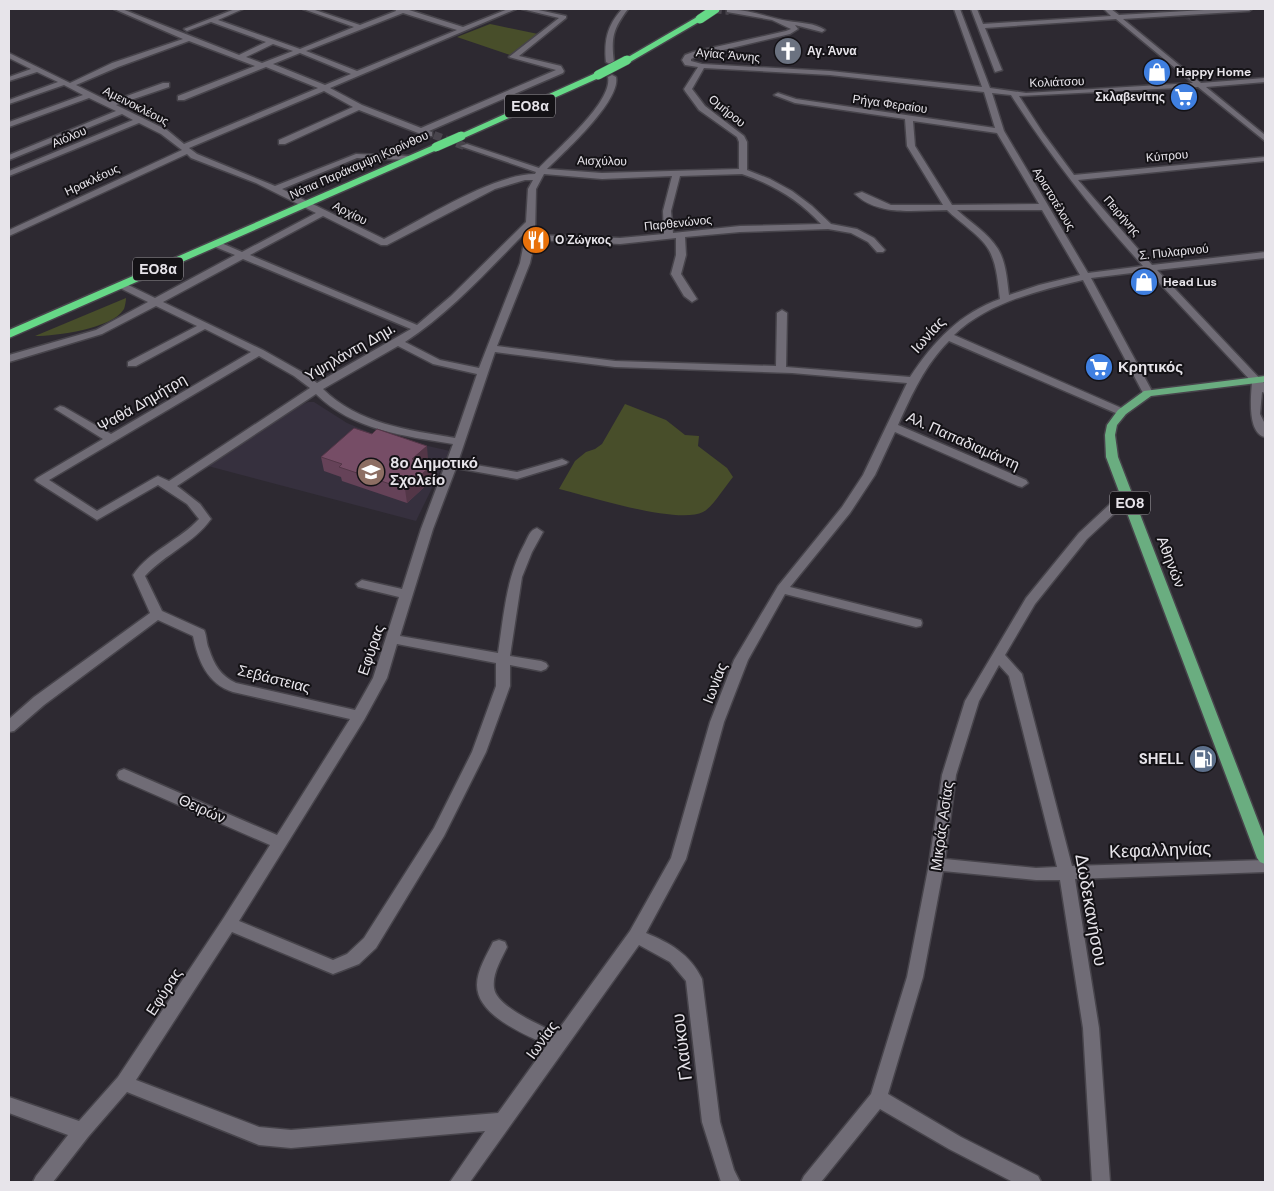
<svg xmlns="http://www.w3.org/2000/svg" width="1274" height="1191" font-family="'DM Sans',sans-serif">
	<rect width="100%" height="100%" fill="#2d2931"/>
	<polygon fill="#36303e" points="308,402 314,402 347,423 371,433 450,451 416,521 208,466 294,409"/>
	<g fill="#484e2a">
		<polygon points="490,24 495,25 538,34 510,55 457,37"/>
		<path d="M126,298C126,301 125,306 124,309C112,329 56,336 35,336Z"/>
		<path d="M625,404L666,420L685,435L699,436L698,446L727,468L733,477C726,485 712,508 703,512C678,525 588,496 559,489L575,461L586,452L595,449L602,444Z"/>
	</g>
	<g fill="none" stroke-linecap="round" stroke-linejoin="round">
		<g stroke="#49454d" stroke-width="8" stroke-dasharray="8 4" stroke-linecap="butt">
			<polyline points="714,9 729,11"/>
			<polyline points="434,135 464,146"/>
		</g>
		<defs>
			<g id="minor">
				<path d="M114,9H122L239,55L266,42L211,22L187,31L184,29L235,9H243L218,20L300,49L354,27L303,9H312L360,25L396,11L395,9H409V10L463,27L508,9H516L330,88L362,105L421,128L556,70L509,57L559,18L522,9H534L566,16V18L519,56L561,66L564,71L563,73L429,131L432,132V136H426L359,110L285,144H279V140L353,107L324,91L189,148L197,154L275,186L356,154L413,156L414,158L410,160L357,158L282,189L384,239C423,219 493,174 535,174L536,172L460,146L467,144L539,168C556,150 613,102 608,77L612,75L616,77C621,101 564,152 547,169L602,173L739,169V142L737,137L699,110L685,91L684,89L698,67L685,65L682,60L685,55L693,52L786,31L791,29L772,20L727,12V10C747,8 768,18 788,21C800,23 815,23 825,30L822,32L795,25L798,29L790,34L698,56L691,59V61L702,64L830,71L982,87L954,9H960L990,88L1026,93L1193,83L1116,19L985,28L1002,70L995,72L971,9H977L983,24L1111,16L1104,9H1111L1119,15L1221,9H1252L1249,11L1123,19L1201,83L1265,78V82L1206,87L1265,135V141L1198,87L1019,96L1043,133L1074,175L1265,157V161L1078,180L1152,265L1265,252V258L1157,270L1265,384V393L1262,392L1260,414L1265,424V437C1247,433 1251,396 1252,382L1148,271L1091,278L1153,393L1148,396L1143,393L1083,280C1038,291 988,302 954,335L1126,410L1127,412L1126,414H1118L949,341C925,365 912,394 898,425L1026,480L1028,483L1022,487L1018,486L895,432L875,475L850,513L790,587L921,620L922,623L921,626L916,627L785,594L748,660L724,722L686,859L646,933C670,943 690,954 702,979L720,1122L734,1170L740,1182H721L702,1122L686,981L670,962L639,945L470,1182H450L485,1131L291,1148L259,1145L127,1092L88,1137L53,1182H33L36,1176L68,1135L9,1113V1097L79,1121L118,1077L223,919L270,845L119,779L117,775L119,771L124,769L129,771L277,835L350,719L233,692C207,684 198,660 193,636L158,620L44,705L14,731L9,732V719L34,697L150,613L133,575C149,551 180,540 199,519L187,504L158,485L97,520L37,482L35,480L37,478L103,439L55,409L60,406L64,407L111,434L251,352L205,329L136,366H128V362L197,326L156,306L102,334L9,362V355L96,330L148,302L118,287V283H124L155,298L235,255L213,246V242H219L242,252L316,213L256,183L191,158L187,154L9,236V230L182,150L161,134L139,123L9,176V171L133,120L122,114L9,160V155L116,111L89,98L9,127V122L83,95L64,85L9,104V100L58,82L37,72L9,81V77L31,69L9,58V53L70,83L112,63L183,39ZM403,13L457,30L357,71L306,51ZM189,41L255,66L178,96V100H184L266,67L318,88L184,144L167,130L116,105L169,87V83H163L110,102L76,85L118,67ZM273,44L293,51L262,63L246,57ZM300,53L351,74L325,85L273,64ZM704,68L830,75L984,92L995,128L796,99L778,93L774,95L795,103L905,119L907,146L943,205H891L862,192L855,194C879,217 916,210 947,210C959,222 983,237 990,252C997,266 998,283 1000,299C960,313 933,342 910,377L786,367L787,313L782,310L777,313L776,366L615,361L497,346L530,263L535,240L620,244L676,238V255L671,274L684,296L692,302L697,299L681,274L686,255L685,237L740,232L828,229L851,233L868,242L877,252H883L885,250L874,238L857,229L831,224L812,206L792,191L770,179L747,170V142L744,136L705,106L692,89ZM992,93L1011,95C1050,156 1094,212 1143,266L1088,273L1004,131ZM913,121L997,133L1039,204L952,205L915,146ZM544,174L602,179L672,176L663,211L664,234L620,238L535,235L536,189ZM742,174C772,184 799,200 821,224L740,226L673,233L671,211L680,176ZM525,180H533L528,189L526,222L451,296L417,325L250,255L323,216L381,245H387L495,189ZM957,210H1042L1080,275L1039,285L1009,295C1007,280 1006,262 998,249C988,233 970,222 957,210ZM526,232L520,263L479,368L440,360L405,342C451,312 488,270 526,232ZM243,259L411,329L317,383L302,372L263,350L163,302ZM398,346L433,364L477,374L455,438C409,430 358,424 323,389ZM495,352L615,367L792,373L907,383L863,475L842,507L778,586L734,660L710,722L671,858L630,931L556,1033C541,1025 496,1007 494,988C492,974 501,960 507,947L505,942L499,940L493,942C487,955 477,970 477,985C477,1016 525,1034 547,1045L498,1113L291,1130L259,1127L136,1080L232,932L333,974L359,964L376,948L444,836L486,752L510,686V665L541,671L546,669L548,666L546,663L541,661L510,656L522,577L532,552L543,532L537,528C530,530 528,537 525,543C506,577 504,615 498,653L400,636L433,529L456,468L517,479L566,464L568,462L562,459L517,472L458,462ZM259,356L294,376L310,388L169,481L158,476L154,478L97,511L49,480ZM316,394C352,430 405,436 453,444L421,529L402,589L362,580L356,584L358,587L399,597L373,678L355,710L236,683C221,676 214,665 209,649C206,643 207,636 204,630L162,611L145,576C165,554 194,543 211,519L200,504L177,486ZM397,644L496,663V686L472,752L434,828L364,938L347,954L333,960L239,921L364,720L387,678Z"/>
				<path d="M622,9H628C613,29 611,37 614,62L610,64L606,62C604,40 607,26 622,9Z"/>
				<path d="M1127,491L1133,495L1131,498L1087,539L1035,604L1005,655L1022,674L1072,866L1265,860V872L1075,879L1099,1028L1110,1182H1092L1083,1028L1060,880H1036L943,871L923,977L888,1094L961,1137L1038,1176L1041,1182H1013L949,1149L880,1109L821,1182H801L804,1176L871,1094L907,977L929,864L942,775L965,701L1026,598L1079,533L1123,492ZM999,665L1009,676L1057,867L1036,868L945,859L956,775L979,701Z"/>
			</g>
			<polygon id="major" points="1265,376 1265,382 1151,396 1126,414 1117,425 1115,435 1118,457 1265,839 1265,864 1260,862 1257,858 1106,457 1105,435 1107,425 1118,410 1144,391"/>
			<g id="highway">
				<polygon points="697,17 704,19 630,62 623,60"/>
				<polygon points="598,72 601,73 601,77 464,138 458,138 456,136"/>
				<polygon points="436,144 439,145 439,149 9,338 9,330"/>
			</g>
		</defs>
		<use href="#minor" stroke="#47444b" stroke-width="3"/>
		<use href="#major" stroke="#47444b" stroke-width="3"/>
		<use href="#highway" stroke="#47444b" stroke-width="3"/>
		<use href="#minor" fill="#706c76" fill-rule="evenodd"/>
		<use href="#major" fill="#6aad80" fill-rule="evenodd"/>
		<use href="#highway" fill="#66d987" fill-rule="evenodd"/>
		<defs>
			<g id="highway-bridge">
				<polyline points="700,19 715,9"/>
				<polyline points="598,75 627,60"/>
				<polyline points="436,147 461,136"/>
			</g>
		</defs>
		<use href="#highway-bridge" stroke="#47444b" stroke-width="10" stroke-linecap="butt"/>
		<use href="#highway-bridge" stroke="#66d987" stroke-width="9"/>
	</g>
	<polygon fill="#654258" points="321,457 428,459 424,463 433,479 407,503 342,481 341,477 324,471"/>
	<g fill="#533647">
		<polygon points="427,446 428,459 414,473 412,459"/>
		<polygon points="431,466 433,479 407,503 405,489"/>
	</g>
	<polygon fill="#764d66" stroke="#533647" points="354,428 372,434 377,429 427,446 412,459 431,466 405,489 339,467 342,464 321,457"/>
	<defs>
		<symbol id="church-disc" viewBox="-11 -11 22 22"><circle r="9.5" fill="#6b7280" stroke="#141216"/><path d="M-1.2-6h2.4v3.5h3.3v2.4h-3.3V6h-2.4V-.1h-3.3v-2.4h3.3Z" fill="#fff"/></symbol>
		<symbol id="shop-disc" viewBox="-11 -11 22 22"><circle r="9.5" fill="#3f7fe0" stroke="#141216"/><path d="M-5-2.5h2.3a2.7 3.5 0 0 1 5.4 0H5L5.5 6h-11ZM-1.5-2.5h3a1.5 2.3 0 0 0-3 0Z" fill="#fff"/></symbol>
		<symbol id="supermarket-disc" viewBox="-11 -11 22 22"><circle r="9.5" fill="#3f7fe0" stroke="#141216"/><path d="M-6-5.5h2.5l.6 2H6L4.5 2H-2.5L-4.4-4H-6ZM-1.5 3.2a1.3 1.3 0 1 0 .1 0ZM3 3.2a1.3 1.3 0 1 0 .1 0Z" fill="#fff"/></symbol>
		<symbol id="restaurant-disc" viewBox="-11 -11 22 22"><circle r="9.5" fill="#e8710a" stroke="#141216"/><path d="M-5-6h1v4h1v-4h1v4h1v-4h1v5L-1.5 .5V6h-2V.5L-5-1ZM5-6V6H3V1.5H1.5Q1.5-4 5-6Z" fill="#fff"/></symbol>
		<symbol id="school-disc" viewBox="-11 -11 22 22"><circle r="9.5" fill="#8d6e63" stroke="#141216"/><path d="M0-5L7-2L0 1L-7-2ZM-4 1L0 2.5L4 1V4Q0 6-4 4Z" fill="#fff"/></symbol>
		<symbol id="fuel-disc" viewBox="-11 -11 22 22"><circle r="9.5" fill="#5c6f8a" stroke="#141216"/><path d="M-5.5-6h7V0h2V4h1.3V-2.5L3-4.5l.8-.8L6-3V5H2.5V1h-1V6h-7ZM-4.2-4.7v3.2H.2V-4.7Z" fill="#fff"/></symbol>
	</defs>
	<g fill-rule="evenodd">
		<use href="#church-disc" x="772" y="35" width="32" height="32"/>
		<use href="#shop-disc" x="1141" y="56" width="32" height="32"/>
		<use href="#supermarket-disc" x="1168" y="81" width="32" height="32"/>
		<use href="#restaurant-disc" x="520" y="224" width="32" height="32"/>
		<use href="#shop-disc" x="1128" y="266" width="32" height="32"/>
		<use href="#supermarket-disc" x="1083" y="351" width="32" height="32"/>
		<use href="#school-disc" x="355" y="456" width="32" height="32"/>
		<use href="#fuel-disc" x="1187" y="743" width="32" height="32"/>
	</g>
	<g text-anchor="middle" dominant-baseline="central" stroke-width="4" stroke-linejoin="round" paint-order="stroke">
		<g font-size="12" font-weight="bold" fill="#e7e4ea" stroke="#141216" text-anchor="start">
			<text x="807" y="51">Αγ. Άννα</text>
			<text x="1176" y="72">Happy Home</text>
			<text x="1165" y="97" text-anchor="end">Σκλαβενίτης</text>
			<text x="555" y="240">Ο Ζώγκος</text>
			<text x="1163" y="282">Head Lus</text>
		</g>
		<g font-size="12" fill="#e7e4ea" stroke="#141216">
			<text transform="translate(728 55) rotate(5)">Αγίας Άννης</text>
			<text transform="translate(1057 82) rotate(-2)">Κολιάτσου</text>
			<text transform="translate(890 104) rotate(8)">Ρήγα Φεραίου</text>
			<text transform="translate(136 106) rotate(27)">Αμεινοκλέους</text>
			<text transform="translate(727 111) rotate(39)">Ομήρου</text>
			<text transform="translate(69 137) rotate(-23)">Αιόλου</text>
			<text transform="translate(1167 156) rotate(-5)">Κύπρου</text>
			<text transform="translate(602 161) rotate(1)">Αισχύλου</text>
			<text transform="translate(359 165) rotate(-24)">Νότια Παράκαμψη Κορίνθου</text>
			<text transform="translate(92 180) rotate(-25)">Ηρακλέους</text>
			<text transform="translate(1054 199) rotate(59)">Αριστοτέλους</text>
			<text transform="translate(350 213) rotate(27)">Αρχίου</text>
			<text transform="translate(1122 216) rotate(49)">Πειρήνης</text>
			<text transform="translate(678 223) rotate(-6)">Παρθενώνος</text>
			<text transform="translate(1174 252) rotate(-6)">Σ. Πυλαρινού</text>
		</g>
		<g fill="#141216" stroke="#a8a5aa" stroke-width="1">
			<rect x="505" y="94.5" width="50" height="23" rx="4"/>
			<rect x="133" y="257.5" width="50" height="23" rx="4"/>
			<rect x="1110" y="491.5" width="40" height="23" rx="4"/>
		</g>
		<g font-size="14" font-weight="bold" fill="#e7e4ea">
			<text x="530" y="106">ΕΟ8α</text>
			<text x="158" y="269">ΕΟ8α</text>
			<text x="1130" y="503">ΕΟ8</text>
		</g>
		<g font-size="15" fill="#e7e4ea" stroke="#141216">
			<text transform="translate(928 335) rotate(-48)">Ιωνίας</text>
			<text transform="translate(350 352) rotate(-30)">Υψηλάντη Δημ.</text>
			<text transform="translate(142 403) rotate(-30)">Ψαθά Δημήτρη</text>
			<text transform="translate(963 441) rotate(24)">Αλ. Παπαδιαμάντη</text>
			<text transform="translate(1171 562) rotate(69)">Αθηνών</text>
			<text transform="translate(371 650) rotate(-71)">Εφύρας</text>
			<text transform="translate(274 679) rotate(14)">Σεβάστειας</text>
			<text transform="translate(715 683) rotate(-69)">Ιωνίας</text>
			<text transform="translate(202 809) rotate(24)">Θειρών</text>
			<text transform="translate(942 826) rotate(-82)">Μικράς Ασίας</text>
			<text transform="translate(164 992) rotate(-57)">Εφύρας</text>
			<text transform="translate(542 1040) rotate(-54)">Ιωνίας</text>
		</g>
		<g font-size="15" font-weight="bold" fill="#e7e4ea" stroke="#141216" text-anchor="start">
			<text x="1118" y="367">Κρητικός</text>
			<text x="390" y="463">8ο Δημοτικό<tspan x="390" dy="17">Σχολείο</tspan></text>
			<text x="1184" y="759" text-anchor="end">SHELL</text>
		</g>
		<g font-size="18" fill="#e7e4ea" stroke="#141216">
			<text transform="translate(1160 850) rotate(-2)">Κεφαλληνίας</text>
			<text transform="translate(1091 910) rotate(80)">Δωδεκανήσου</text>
			<text transform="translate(682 1047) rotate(-97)">Γλαύκου</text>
		</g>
	</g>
	<rect width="1274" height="1191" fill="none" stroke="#e7e4ea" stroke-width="20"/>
</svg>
